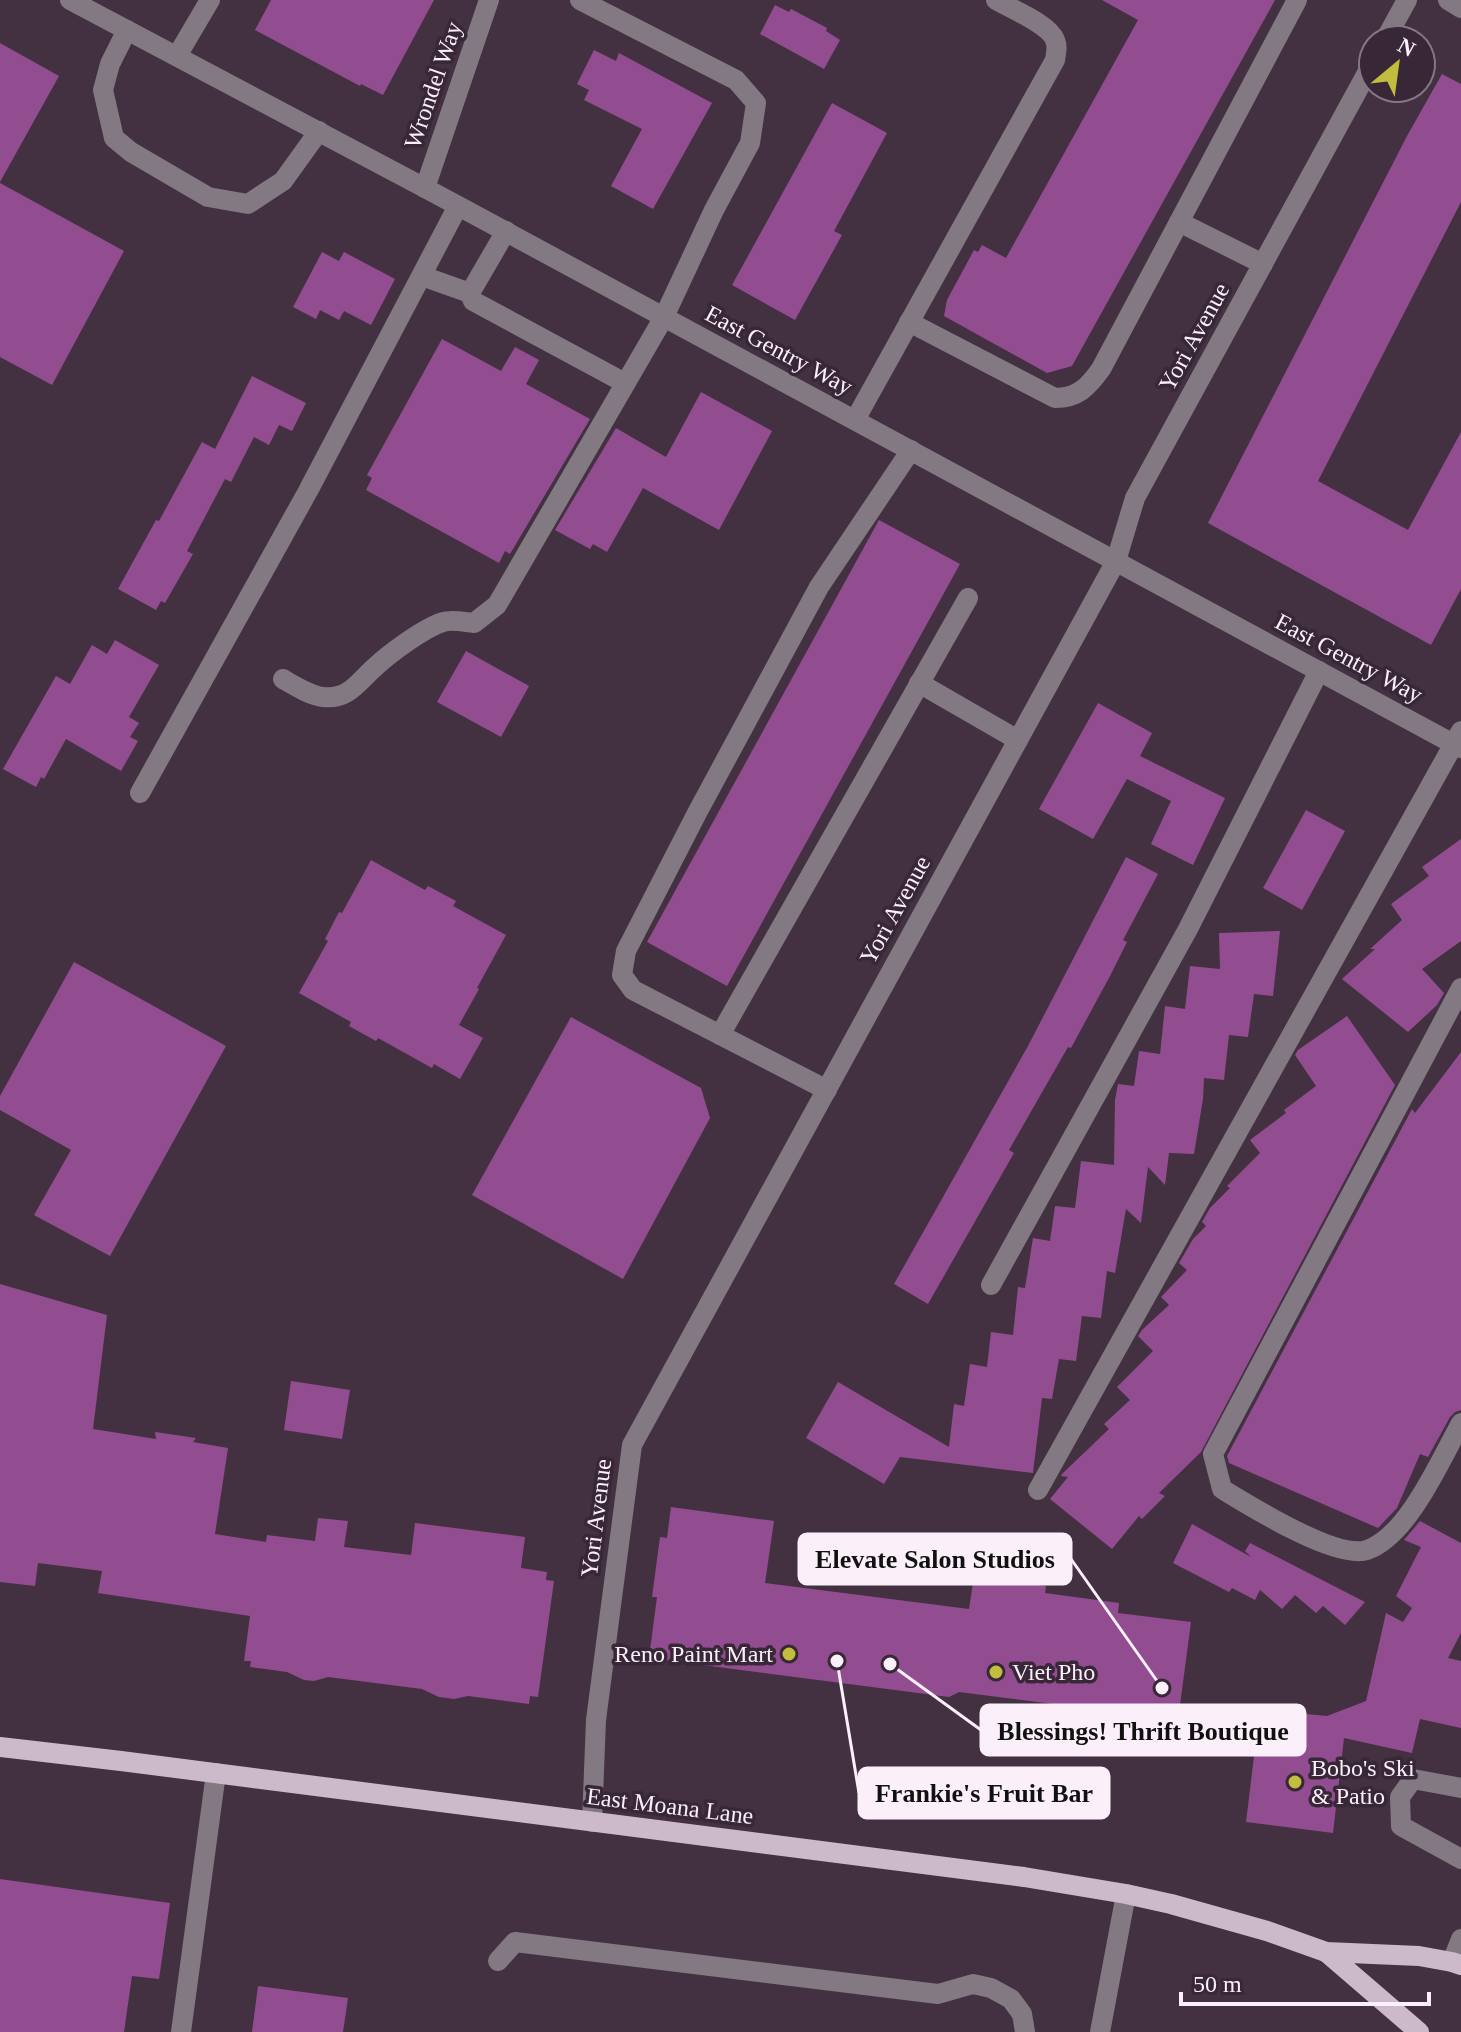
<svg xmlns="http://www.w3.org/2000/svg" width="1461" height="2032" font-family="'Times New Roman',serif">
	<rect width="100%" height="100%" fill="#433142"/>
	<g fill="#924d90">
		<polygon points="271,0 434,0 383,95 361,84 360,86 255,30"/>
		<polygon points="1102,0 1275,0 1072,366 1047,373 944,316 947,300 974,250 978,252 982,245 1006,258 1138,20"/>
		<polygon points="775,5 789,12 791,9 827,28 826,31 840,40 824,69 760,34"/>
		<polygon points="0,43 59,76 0,182"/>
		<polygon points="594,50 616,61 619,53 712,103 653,209 611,186 642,129 584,100 589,90 577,84"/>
		<polygon points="1442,74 1461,84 1461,202 1318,481 1408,530 1461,432 1461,589 1431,645 1208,523 1407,136"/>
		<polygon points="832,103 887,133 834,231 842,235 795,320 732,285"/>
		<polygon points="0,183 124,251 52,385 0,357"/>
		<polygon points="322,252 339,261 344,252 395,279 371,325 344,311 339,320 320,310 316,319 293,307"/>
		<polygon points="442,339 501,371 515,347 539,360 526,384 590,419 510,554 505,551 499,563 366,490 372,478 367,475"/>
		<polygon points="252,376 306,403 292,431 279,425 269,445 254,437 231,482 225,479 187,551 193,554 165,603 161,601 156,610 118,589 156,520 159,521 202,442 215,449"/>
		<polygon points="701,392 772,431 719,530 643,488 607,552 593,544 590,549 555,530 616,428 666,457"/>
		<polygon points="879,520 960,564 727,986 647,942"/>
		<polygon points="115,640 159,665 129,717 139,723 130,737 138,741 121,771 66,739 44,779 41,777 36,787 3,769 56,676 70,684 92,645 107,654"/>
		<polygon points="466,651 529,686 501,737 437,702"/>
		<polygon points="1098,703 1152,733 1140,756 1225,798 1193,865 1151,844 1171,801 1127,779 1093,839 1039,809"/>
		<polygon points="1306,810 1345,831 1302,910 1263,888"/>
		<polygon points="1461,839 1461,941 1422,969 1444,993 1437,1005 1408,1032 1342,979 1375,949 1370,949 1402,920 1391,904 1429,876 1422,867"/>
		<polygon points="1126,857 1158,874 1123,940 1127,942 1110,976 1071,1048 1068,1047 1009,1150 1014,1153 928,1304 894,1284 1028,1046"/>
		<polygon points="371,860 425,890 428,886 456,901 453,906 506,935 477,988 479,989 459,1025 483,1038 460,1079 434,1064 432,1068 378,1038 376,1041 349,1026 351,1022 299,993 328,941 325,939 339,912 342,913"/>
		<polygon points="1280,931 1273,996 1254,994 1248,1037 1229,1035 1224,1080 1204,1078 1203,1099 1194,1154 1169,1153 1165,1185 1148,1167 1141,1223 1126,1209 1115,1273 1107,1271 1101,1318 1082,1316 1076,1361 1059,1359 1052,1399 1042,1398 1033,1473 900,1457 884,1484 806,1438 838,1382 949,1447 954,1404 964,1406 970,1364 987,1367 991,1332 1013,1335 1018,1287 1025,1288 1033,1238 1050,1241 1055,1206 1075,1208 1081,1161 1114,1165 1115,1100 1118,1084 1134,1086 1139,1051 1160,1054 1165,1006 1185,1009 1190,966 1220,969 1219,933"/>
		<polygon points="74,962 226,1046 110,1256 34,1215 71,1150 0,1110 0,1096"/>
		<polygon points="1347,1016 1395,1085 1201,1452 1159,1493 1165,1496 1142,1519 1139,1516 1112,1549 1050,1499 1068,1477 1061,1476 1062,1474 1109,1429 1104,1424 1130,1400 1117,1387 1153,1351 1138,1336 1142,1330 1169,1305 1161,1297 1187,1270 1179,1263 1193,1239 1206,1226 1202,1222 1210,1208 1230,1188 1227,1186 1260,1153 1250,1140 1286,1113 1284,1110 1316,1086 1295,1055 1298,1050"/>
		<polygon points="571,1017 701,1088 710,1118 623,1279 472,1195"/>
		<polygon points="1461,1052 1461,1410 1455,1412 1450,1417 1428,1457 1420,1454 1397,1508 1378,1528 1229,1463 1227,1456 1412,1109 1415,1113"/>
		<polygon points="0,1284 107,1315 93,1429 156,1439 155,1432 196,1438 193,1442 228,1448 215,1534 266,1542 267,1535 315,1541 318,1518 348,1521 344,1547 411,1555 415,1523 525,1537 521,1568 547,1572 546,1580 554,1581 538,1697 530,1696 529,1704 468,1696 454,1699 439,1697 422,1689 328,1677 314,1681 304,1680 287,1672 250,1667 251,1661 244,1661 250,1616 98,1593 102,1571 38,1563 35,1586 0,1582"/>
		<polygon points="291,1381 350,1390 342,1439 284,1430"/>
		<polygon points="671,1507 774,1521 765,1583 969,1609 974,1576 1046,1586 1045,1593 1119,1603 1118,1613 1191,1622 1178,1720 959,1692 949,1697 649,1658 657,1597 652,1597 660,1537 667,1538"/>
		<polygon points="1420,1521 1461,1543 1461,1633 1448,1658 1461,1661 1461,1728 1420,1719 1412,1753 1344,1738 1333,1833 1246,1822 1257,1732 1286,1736 1289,1717 1306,1719 1306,1714 1327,1716 1366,1701 1386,1613 1403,1622 1412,1608 1396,1596 1421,1547 1404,1540"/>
		<polygon points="1192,1524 1251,1557 1245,1551 1250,1543 1365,1602 1345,1625 1323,1606 1316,1613 1295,1595 1282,1609 1260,1590 1255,1600 1232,1588 1229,1592 1173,1563"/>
		<polygon points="0,1879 170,1903 159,1979 132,1976 124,2032 0,2032"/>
		<polygon points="258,1986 348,1998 343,2032 252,2032"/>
	</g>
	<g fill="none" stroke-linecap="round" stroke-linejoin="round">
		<g stroke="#827982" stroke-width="20">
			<polyline points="70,0 425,188 1461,748"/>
			<polyline points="1448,0 1461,8"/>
			<polyline points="127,30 110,64 103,90 114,138 131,152 208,197 248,204 283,181 319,131"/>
			<polyline points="1385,40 1407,0"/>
			<polyline points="177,56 210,0"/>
			<polyline points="425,188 489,0"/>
			<polyline points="1179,222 1263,264"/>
			<polyline points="506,231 470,293 473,301 625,383"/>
			<polyline points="422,276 470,293"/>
			<path d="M909,322L1055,398C1078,398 1088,387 1101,369L1297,0"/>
			<path d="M855,420L1055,60C1056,53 1058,47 1055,40C1049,24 1011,9 996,0"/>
			<path d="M283,679C295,686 309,695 323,697C349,700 359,681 375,667C390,653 424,628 443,622C452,619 464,622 474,623L497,605L664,317L714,210L750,143L756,103L736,80L580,0"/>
			<polyline points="919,683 1018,740"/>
			<polyline points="140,793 308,491 458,206"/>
			<path d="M1461,988L1213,1454L1222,1489C1250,1506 1336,1560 1367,1550C1408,1536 1441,1459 1461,1423"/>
			<polyline points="720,1035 968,598"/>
			<polyline points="827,1090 633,990 622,975 626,951 697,813 819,587 911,450"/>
			<polyline points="991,1285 1188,929 1319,671"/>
			<polyline points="1038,1490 1461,731"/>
			<polyline points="1461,1788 1413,1779 1400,1797 1401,1826 1461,1859"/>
			<polyline points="592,1822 596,1720 632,1445 1116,561 1135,498 1373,62"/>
			<polyline points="498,1961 515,1942 938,1994 973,1984 991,1988 1011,1999 1022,2014 1025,2032"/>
			<polyline points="1452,1962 1461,1939"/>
			<polyline points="181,2032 216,1773"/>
			<polyline points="1100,2032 1126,1894"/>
		</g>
		<g stroke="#ccbacb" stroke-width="20">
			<polyline points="0,1747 121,1761 1024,1877 1126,1894 1171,1904 1267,1931 1326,1952 1419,1956 1452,1962 1461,1965"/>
			<polyline points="1326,1952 1419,2032"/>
		</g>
	</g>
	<g fill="#c2bd3f" stroke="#382737" stroke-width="3">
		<circle cx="789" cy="1654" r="8"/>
		<circle cx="996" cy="1672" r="8"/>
		<circle cx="1295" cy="1782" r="8"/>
	</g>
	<g text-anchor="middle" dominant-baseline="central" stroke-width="7" stroke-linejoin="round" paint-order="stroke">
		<g font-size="24" fill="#fbeff9" stroke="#382737">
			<text transform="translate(433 85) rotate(-71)">Wrondel Way</text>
			<text transform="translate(1194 337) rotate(-61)">Yori Avenue</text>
			<text transform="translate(779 350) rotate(28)">East Gentry Way</text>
			<text transform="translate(1349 658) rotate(28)">East Gentry Way</text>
			<text transform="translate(895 910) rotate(-61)">Yori Avenue</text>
			<text transform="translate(596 1518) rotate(-83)">Yori Avenue</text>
			<text transform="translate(670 1806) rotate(7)">East Moana Lane</text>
		</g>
		<g font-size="24" fill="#fbeff9" stroke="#382737" text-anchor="start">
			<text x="773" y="1654" text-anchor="end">Reno Paint Mart</text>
			<text x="1012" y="1672">Viet Pho</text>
			<text x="1311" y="1768">Bobo's Ski<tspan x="1311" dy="28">&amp; Patio</tspan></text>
		</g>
	</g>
	<path fill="none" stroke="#fbeff9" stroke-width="3" d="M1162 1688L1071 1559M890 1664L981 1730M837 1661L859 1793"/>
	<g fill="#fbeff9" stroke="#382737" stroke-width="3">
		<circle cx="1162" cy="1688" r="8"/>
		<circle cx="890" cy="1664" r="8"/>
		<circle cx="837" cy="1661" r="8"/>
	</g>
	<g fill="#fbeff9" stroke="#fbeff9" stroke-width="3">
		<rect x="799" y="1534" width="272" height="50" rx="8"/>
		<rect x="981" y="1705" width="324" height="50" rx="8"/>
		<rect x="859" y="1768" width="250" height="50" rx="8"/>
	</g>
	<g font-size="26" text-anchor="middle" font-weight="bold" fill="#111">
		<text x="935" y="1568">Elevate Salon Studios</text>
		<text x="1143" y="1740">Blessings! Thrift Boutique</text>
		<text x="984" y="1802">Frankie's Fruit Bar</text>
	</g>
	<g transform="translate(1397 64) rotate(29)"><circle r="38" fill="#382737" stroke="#867785" stroke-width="2"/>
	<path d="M0-6L14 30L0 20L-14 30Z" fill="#c2bd3f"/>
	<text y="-12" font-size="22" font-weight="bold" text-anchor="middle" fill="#fbeff9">N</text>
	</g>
	<path d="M1181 1992v12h248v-12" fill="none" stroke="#fbeff9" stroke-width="4"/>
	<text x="1193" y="1992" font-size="24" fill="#fbeff9" stroke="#382737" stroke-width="6" paint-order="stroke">50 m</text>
</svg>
